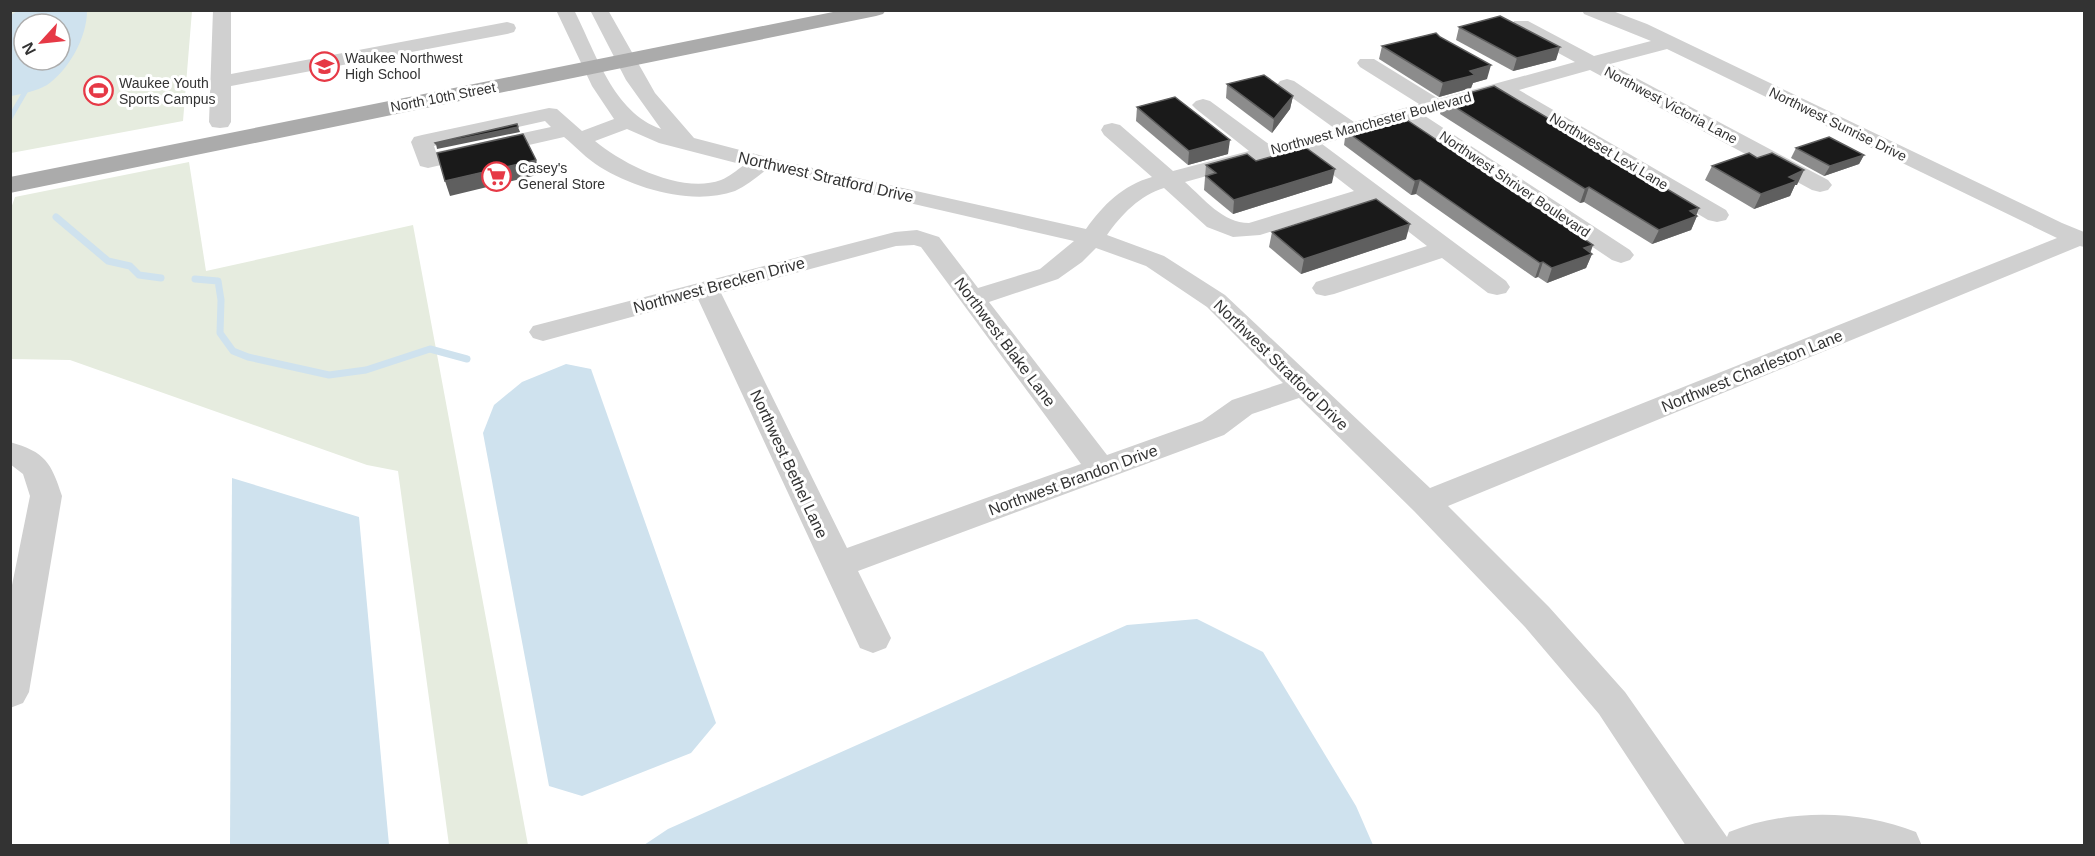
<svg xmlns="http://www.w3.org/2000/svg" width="2095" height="856" font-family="Arial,sans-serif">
	<rect width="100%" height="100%" fill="#fff"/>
	<g fill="#e6ecdf" fill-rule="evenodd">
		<path d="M11,11H192L183,121L11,153ZM24,24H60V60H24Z"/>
		<polygon points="189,162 206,271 413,225 528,845 449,845 398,471 367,465 70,360 11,359 10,211 15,197"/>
	</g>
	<g fill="#cfe2ee" fill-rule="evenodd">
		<path d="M19,10L87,11C87,37 69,70 47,85C37,91 22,94 11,96V15ZM24,24H60V60H24Z"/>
		<polygon points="566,364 591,369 716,723 691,753 582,796 549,786 483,433 494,405 522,382"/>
		<polygon points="232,478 359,517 389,845 230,845"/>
		<polygon points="1197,619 1263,652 1356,806 1373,845 644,845 668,829 1127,625"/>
	</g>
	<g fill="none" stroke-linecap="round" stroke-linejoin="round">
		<polyline stroke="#cfe2ee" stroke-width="5" points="10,118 29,85"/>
		<g stroke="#cfe2ee" stroke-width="7">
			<polyline points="56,217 108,261 130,266 139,275 161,278"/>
			<polyline points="195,279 218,281 221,300 220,333 233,351 248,357 329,375 366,370 430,349 467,359"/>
		</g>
		<g fill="#d0d0d0" fill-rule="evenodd">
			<polygon points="213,10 231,10 231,74 507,22 514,24 516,28 514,32 507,34 231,86 231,122 228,127 220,128 212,127 209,122"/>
			<path d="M556,10H574C596,53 613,112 661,129L626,80L590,10H608L655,93L694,138L786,162L1086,229C1103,205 1123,185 1152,177L1104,135L1101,130L1104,125L1112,123L1120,125L1173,171L1249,151L1196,109L1192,105L1196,101L1203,99L1210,101L1270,145L1334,128L1280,89L1277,85L1280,81L1287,79L1294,81L1354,122L1419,104L1360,67L1357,63L1360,59H1374L1439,99L1575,62L1514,29L1512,25L1514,21H1528L1594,56L1651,41L1584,14L1582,10H1610L1647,24L2062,223L2084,232V247L2080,246L1448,506L1549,607L1625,692L1727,837L1729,832C1787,809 1858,809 1916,832L1922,846H1686L1599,714L1525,627L1414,511L1299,398L1252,414L1224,435L858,571L891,638L886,648L873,653L860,648L698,299L543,341L533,338L529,332L533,326L895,232L917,230L939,237L978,288L1040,269L1074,241L766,170C756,178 746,186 735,191C693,206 636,189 600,167C587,159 576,147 564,137L428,168L420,166L411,142L414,137L422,135L549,108L557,109L582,131L614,119L592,86ZM1667,49L2057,238L1430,488L1225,295L1164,256L1107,235C1121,215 1140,195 1164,188L1207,227L1233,237L1260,235L1369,201L1427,246L1316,282L1312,288L1316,294L1325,296L1334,294L1442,258L1488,293L1497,295L1506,293L1510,287L1506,281L1322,144L1405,121L1612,260L1621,263L1630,260L1634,255L1630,250L1425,116L1499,95L1708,220L1717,222L1726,220L1729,215L1726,210L1519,90L1590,70L1812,190L1820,192L1828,190L1832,185L1828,180L1610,64ZM545,121L551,127L436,152L434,146ZM627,129L659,143L744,165C737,170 729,177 721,180C682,194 624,165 595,141ZM1301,150L1354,191L1249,223C1223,223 1204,199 1185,182ZM914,245L921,247L1081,464L847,548L721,293L896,246ZM1096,248L1146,266L1207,307L1283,383L1232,400L1202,421L1107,455L989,302L1058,279L1082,262Z"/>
			<path d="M10,442C45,452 51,462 62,496L29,692L23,703L10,708V595L30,496L23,474L10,464Z"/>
		</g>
		<polygon fill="#ababab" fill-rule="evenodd" points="843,10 886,10 883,14 876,16 10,193 10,177"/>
	</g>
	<g fill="#8c8c8c">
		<polygon points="1459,27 1556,60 1513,71 1456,40"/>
		<polygon points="1440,37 1487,79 1473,83 1471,88 1439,97 1379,59 1382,46"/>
		<polygon points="1227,84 1293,96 1290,109 1272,133 1226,98"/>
		<polygon points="1444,100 1699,208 1696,215 1697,216 1691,230 1652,244 1584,202 1580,203 1440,114"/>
		<polygon points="1137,107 1228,154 1188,165 1136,121"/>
		<polygon points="1346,131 1592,254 1586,268 1547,283 1538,277 1535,278 1416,194 1411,195 1344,145"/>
		<polygon points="1796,148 1864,155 1859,164 1824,176 1791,158"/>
		<polygon points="1206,165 1332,183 1233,214 1204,190"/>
		<polygon points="1712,166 1797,185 1795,185 1790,196 1754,209 1705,180"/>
		<polygon points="1272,232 1406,239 1301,274 1269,247"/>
	</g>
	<g fill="#5f5f5f">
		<polygon points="1560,47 1556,60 1513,71 1517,58"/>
		<polygon points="1491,65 1487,79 1473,83 1471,88 1439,97 1443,83 1470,71"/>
		<polygon points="1293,96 1290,109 1272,133 1274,119"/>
		<polygon points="518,127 520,132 437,149 436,144"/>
		<polygon points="1230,140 1228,154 1188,165 1189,151"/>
		<polygon points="1864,155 1859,164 1824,176 1830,166"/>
		<polygon points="536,160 541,174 450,196 445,181"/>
		<polygon points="1335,169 1332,183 1233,214 1234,200"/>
		<polygon points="1804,170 1797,185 1795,185 1790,196 1754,209 1761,194 1789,177"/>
		<polygon points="1420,180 1416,194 1411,195 1415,181"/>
		<polygon points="1589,187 1584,202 1580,203 1585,189"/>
		<polygon points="1699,208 1696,216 1697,216 1691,230 1652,244 1659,230 1690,211"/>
		<polygon points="1410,224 1406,239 1301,274 1304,259"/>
		<polygon points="1593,245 1590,254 1592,254 1586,268 1547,283 1552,268 1584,248"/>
		<polygon points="1543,262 1538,277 1535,278 1540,263"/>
	</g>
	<g fill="#1a1a1a" stroke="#5f5f5f" stroke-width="1.5">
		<polygon points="1500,16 1560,47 1517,58 1459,27"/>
		<polygon points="1436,33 1440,37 1491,65 1470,71 1475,75 1443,83 1382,46"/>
		<polygon points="1264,75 1293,96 1274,119 1227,84"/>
		<polygon points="1494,86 1699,208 1690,211 1697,216 1659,230 1589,187 1585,189 1444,100"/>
		<polygon points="1175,97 1230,140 1189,151 1137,107"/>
		<polygon points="1401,116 1593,245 1584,248 1592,254 1552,268 1543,262 1540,263 1420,180 1415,181 1346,131"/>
		<polygon points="517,124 518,127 436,144 435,143"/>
		<polygon points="523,134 536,160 445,181 437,153"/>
		<polygon points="1829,137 1864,155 1830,166 1796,148"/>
		<polygon points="1305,147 1335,169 1234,200 1206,176 1216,173 1206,165 1247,154 1256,161"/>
		<polygon points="1749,153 1757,158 1772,153 1804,170 1789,177 1797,181 1761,194 1712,166"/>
		<polygon points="1376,199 1410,224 1304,259 1272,232"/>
	</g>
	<defs>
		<symbol id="school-ring" viewBox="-11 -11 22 22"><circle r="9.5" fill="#fff" stroke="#e63946" stroke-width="1.5"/><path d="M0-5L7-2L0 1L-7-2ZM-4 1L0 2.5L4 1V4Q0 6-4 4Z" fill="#e63946"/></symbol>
		<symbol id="stadium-ring" viewBox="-11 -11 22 22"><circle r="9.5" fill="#fff" stroke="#e63946" stroke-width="1.5"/><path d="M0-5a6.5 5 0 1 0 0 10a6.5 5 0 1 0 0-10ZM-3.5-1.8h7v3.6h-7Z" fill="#e63946"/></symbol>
		<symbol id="supermarket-ring" viewBox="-11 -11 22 22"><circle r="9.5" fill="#fff" stroke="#e63946" stroke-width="1.5"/><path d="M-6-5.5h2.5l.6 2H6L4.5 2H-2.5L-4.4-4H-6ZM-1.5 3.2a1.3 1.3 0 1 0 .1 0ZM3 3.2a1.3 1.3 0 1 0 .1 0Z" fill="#e63946"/></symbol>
	</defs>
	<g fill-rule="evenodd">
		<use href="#school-ring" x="308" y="50" width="33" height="33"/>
		<use href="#stadium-ring" x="82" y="74" width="33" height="33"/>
		<use href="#supermarket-ring" x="480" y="160" width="33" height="33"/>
	</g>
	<g text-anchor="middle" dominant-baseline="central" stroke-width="6" stroke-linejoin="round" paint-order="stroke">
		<g font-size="14" fill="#333" stroke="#fff" text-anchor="start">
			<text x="345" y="58">Waukee Northwest<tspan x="345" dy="16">High School</tspan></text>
			<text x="119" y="83">Waukee Youth<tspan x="119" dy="16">Sports Campus</tspan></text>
			<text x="518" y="168">Casey's<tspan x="518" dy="16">General Store</tspan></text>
		</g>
		<g font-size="14" fill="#333" stroke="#fff">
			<text transform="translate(443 97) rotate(-11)">North 10th Street</text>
			<text transform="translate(1671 105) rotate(28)">Northwest Victoria Lane</text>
			<text transform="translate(1371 123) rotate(-15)">Northwest Manchester Boulevard</text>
			<text transform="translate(1838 124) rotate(26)">Northwest Sunrise Drive</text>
			<text transform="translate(1609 151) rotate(31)">Northweset Lexi Lane</text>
			<text transform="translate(1515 184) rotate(34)">Northwest Shriver Boulevard</text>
		</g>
		<g font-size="16" fill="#333" stroke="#fff">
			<text transform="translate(826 177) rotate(13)">Northwest Stratford Drive</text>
			<text transform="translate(719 285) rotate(-15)">Northwest Brecken Drive</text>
			<text transform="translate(1005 342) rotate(53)">Northwest Blake Lane</text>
			<text transform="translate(1281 365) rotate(44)">Northwest Stratford Drive</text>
			<text transform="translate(1752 371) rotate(-22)">Northwest Charleston Lane</text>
			<text transform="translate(789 464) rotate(65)">Northwest Bethel Lane</text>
			<text transform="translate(1073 480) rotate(-20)">Northwest Brandon Drive</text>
		</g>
	</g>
	<rect width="2095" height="856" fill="none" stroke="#333333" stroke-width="24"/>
	<g transform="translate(42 42) rotate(243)"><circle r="28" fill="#ffffff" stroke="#adadad" stroke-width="1.5"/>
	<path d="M0-4.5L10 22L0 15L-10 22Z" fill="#e63946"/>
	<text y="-9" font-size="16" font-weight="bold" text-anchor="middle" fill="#333333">N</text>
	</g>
</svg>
